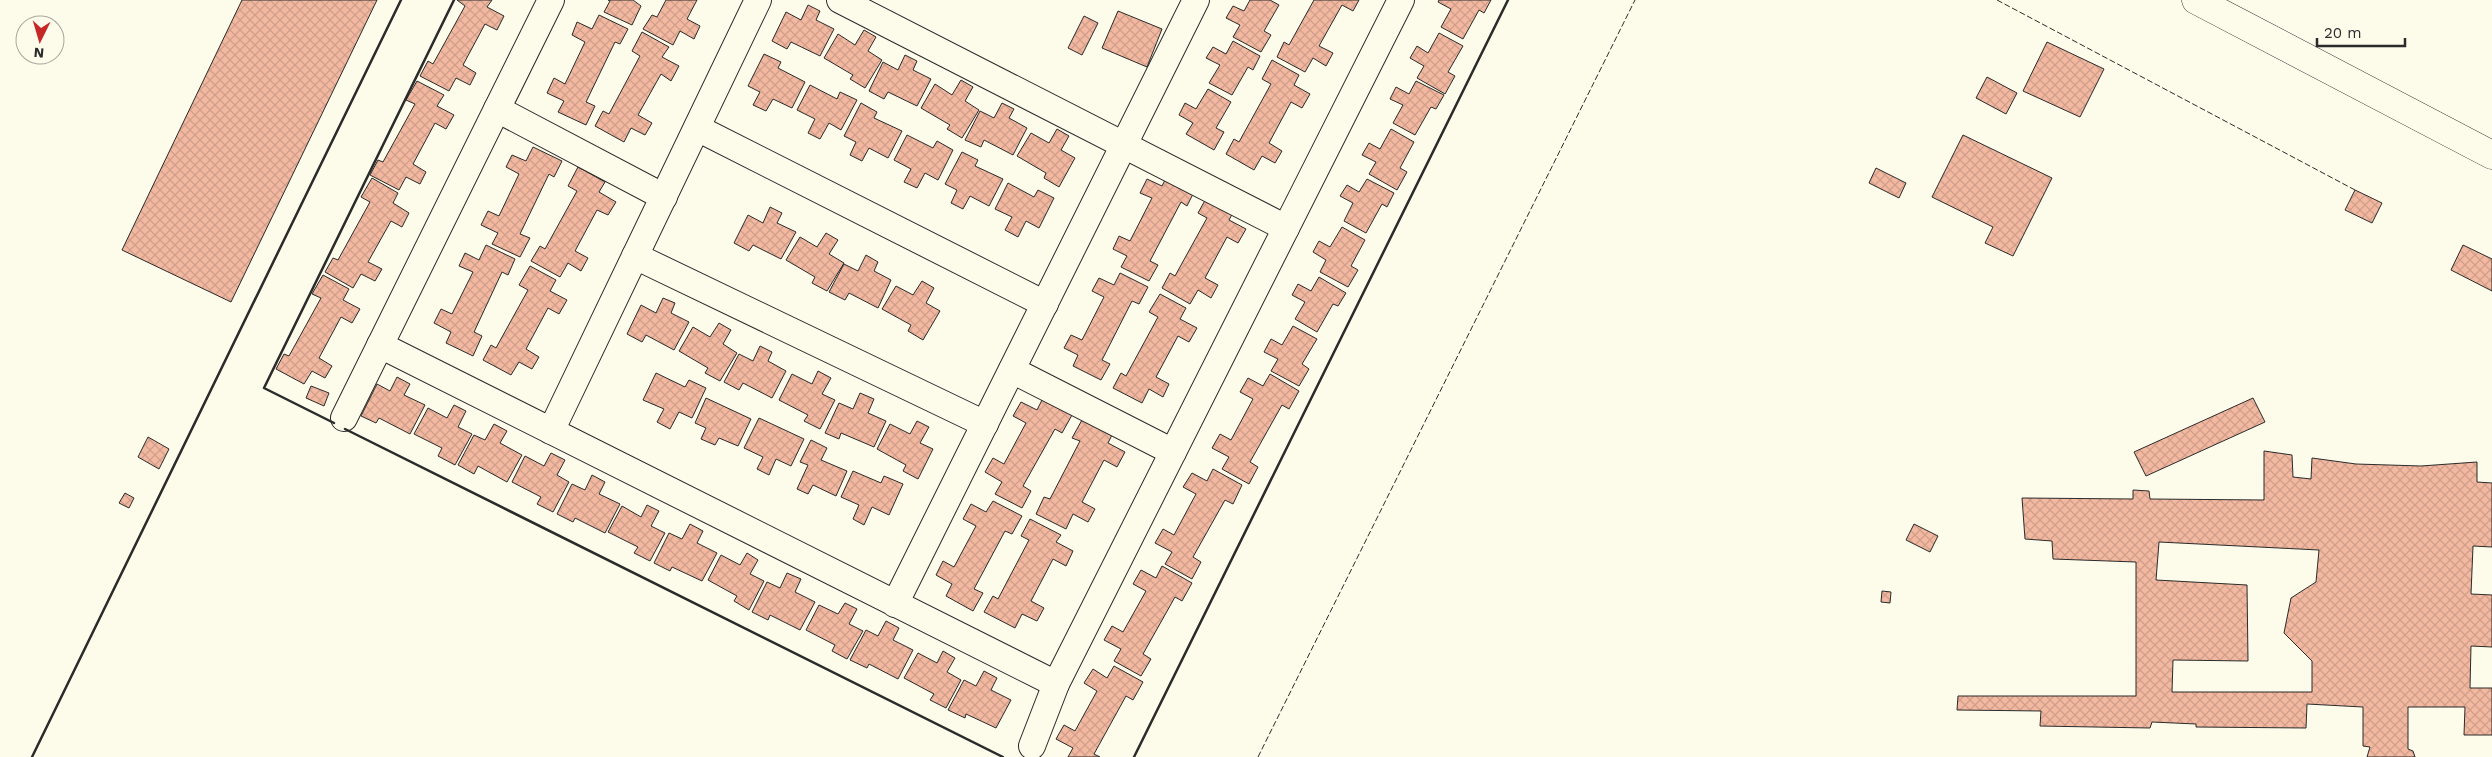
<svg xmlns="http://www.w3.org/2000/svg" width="2492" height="757" font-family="'Work Sans',sans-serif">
	<defs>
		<pattern id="building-cross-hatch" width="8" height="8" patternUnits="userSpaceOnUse" patternTransform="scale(1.25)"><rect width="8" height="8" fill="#f2b8a0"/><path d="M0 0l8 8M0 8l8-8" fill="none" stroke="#d09e8a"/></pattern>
	</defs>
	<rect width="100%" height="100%" fill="#fdfbea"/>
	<g fill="url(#building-cross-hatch)" stroke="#2b2b2b" fill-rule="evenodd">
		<polygon points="242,0 377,0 231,302 122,250"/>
		<polygon points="457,0 492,0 487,7 504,16 497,30 485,24 463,65 476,73 470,85 456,78 449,91 420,76 428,61 433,64 465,6"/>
		<polygon points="608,0 633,0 641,6 632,25 604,12 610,1"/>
		<polygon points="666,0 697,0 687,19 700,26 694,39 680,31 673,45 643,29 652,15 657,17"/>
		<polygon points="1250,0 1270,0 1279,5 1264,31 1271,35 1261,52 1233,37 1240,25 1226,18 1233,6 1244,11"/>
		<polygon points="1314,0 1359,0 1353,11 1342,5 1319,46 1333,53 1326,66 1313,58 1305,72 1277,57 1284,42 1289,45"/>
		<polygon points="1439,0 1491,0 1484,13 1479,10 1463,39 1441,27 1451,9 1438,2"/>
		<polygon points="808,5 820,11 816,20 834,29 820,56 791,42 787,49 772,41 786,12 801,20"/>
		<polygon points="1118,11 1162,29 1147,67 1102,48"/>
		<polygon points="599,15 628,29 620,44 615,42 586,102 595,106 586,125 558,112 564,101 547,93 554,78 565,84 585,42 572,35 577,22 592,29"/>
		<polygon points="1084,16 1098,23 1082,55 1068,48"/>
		<polygon points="864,30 876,37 868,51 882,60 865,88 850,79 853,75 824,58 838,34 855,45"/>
		<polygon points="642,32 669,47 662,57 679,66 671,81 661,74 638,115 652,123 645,135 631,128 624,142 595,126 603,111 609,114 640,56 632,51"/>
		<polygon points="1439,33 1463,46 1448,72 1455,76 1445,94 1417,78 1424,66 1410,58 1417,46 1428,53"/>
		<polygon points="1233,41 1260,56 1253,70 1248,67 1232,95 1209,83 1220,65 1206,58 1213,47 1226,54"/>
		<polygon points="2047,42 2104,69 2080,117 2023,91"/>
		<polygon points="764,54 781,62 778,68 805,82 792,108 773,99 766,111 753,105 760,92 748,86"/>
		<polygon points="905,55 917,61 913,70 931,79 917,106 888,92 884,99 869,91 883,62 898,70"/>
		<polygon points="1272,60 1299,75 1294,85 1310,94 1302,108 1291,102 1269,143 1282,151 1275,163 1262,156 1254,170 1226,154 1234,139 1239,142 1271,84 1262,79"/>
		<polygon points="1987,77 2017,93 2006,114 1976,98"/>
		<polygon points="961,80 973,87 965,101 979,110 962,138 947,129 950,125 921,108 935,84 952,95"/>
		<polygon points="417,81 444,95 437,106 454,115 446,129 435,123 413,164 426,172 420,184 406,177 399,190 370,175 378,160 383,162 415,104 406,100"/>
		<polygon points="1416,81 1444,95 1436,109 1431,107 1415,135 1393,123 1403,105 1390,99 1396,87 1409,94"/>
		<polygon points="810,85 837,99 840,92 857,100 841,130 829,123 820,139 808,133 815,119 797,110"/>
		<polygon points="1208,89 1231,102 1216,128 1224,132 1214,150 1186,134 1193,123 1179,115 1185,103 1196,109"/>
		<polygon points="861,103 877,112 874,118 902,131 888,158 869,148 862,161 850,155 856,142 844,136"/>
		<polygon points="1002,103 1014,109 1009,118 1027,128 1013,155 984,140 981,147 965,140 980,111 994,118"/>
		<polygon points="1057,129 1069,136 1061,150 1075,158 1059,187 1044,178 1046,173 1017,156 1031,133 1049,143"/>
		<polygon points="1391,129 1414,142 1400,168 1407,172 1397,190 1369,174 1376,162 1362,155 1369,143 1380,149"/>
		<polygon points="907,135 933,148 937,141 953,150 938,180 925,173 917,188 904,182 911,169 894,160"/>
		<polygon points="1963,135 2052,178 2013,256 1985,243 1993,227 1932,197"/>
		<polygon points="533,147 562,161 554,177 549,174 520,234 530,238 520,257 492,244 498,233 481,225 488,211 499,216 519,174 506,167 512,155 526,161"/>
		<polygon points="962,152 978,160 975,166 1003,179 989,206 970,196 963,209 951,203 957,190 945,184"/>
		<polygon points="578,167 605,182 599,192 616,202 608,215 597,210 575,251 588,258 581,271 568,263 560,277 531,261 540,246 545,249 577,191 568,186"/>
		<polygon points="1876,168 1906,183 1899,198 1869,183"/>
		<polygon points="1168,174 1196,188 1187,206 1181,202 1150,261 1158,265 1149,281 1121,267 1127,256 1113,249 1119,236 1130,241 1152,198 1140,193 1147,179 1162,186"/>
		<polygon points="372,178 398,193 393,203 409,213 402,227 391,221 368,262 382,269 375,281 361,274 353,288 325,272 333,258 338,260 370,202 361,197"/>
		<polygon points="1367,179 1394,193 1387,207 1382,204 1366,233 1344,221 1353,203 1340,196 1347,185 1359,192"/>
		<polygon points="1008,183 1034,197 1038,190 1054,198 1039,228 1026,221 1018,237 1005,230 1012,217 995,209"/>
		<polygon points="2355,190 2382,203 2372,223 2345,210"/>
		<polygon points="1208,195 1235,209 1229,220 1246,229 1238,243 1227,237 1205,278 1218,285 1211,298 1198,290 1190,304 1162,288 1170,273 1175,276 1207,218 1198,213"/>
		<polygon points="770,207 782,213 777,223 796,232 781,259 753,245 749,251 734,243 748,215 763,223"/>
		<polygon points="1342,227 1365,240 1351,266 1358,270 1348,287 1320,272 1326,260 1313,252 1319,241 1330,247"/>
		<polygon points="826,233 838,240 829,254 844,263 827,291 812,283 815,277 786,260 800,237 817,247"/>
		<polygon points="486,245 515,259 508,275 502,272 474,332 482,336 473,356 446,343 451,332 434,323 441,309 452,314 473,272 459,266 465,253 479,260"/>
		<polygon points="2463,245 2492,259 2492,291 2451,270"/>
		<polygon points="866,255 878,262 874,271 891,280 878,308 849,293 845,300 829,292 844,264 858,271"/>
		<polygon points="530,266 556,280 550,291 567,300 559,314 548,308 526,349 539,357 532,369 519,362 511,375 483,360 491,345 496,348 528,290 519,285"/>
		<polygon points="1120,273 1148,287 1139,304 1132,301 1102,360 1110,364 1101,380 1073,366 1078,355 1064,348 1071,335 1082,340 1104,297 1092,291 1099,278 1114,285"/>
		<polygon points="323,275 349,289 343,300 360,309 352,323 341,317 319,358 332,366 325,378 312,371 304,384 276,369 284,354 289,356 321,298 312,294"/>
		<polygon points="1319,277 1346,293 1338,306 1333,304 1317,332 1295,319 1305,302 1292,295 1298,284 1311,291"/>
		<polygon points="922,281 934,288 926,303 940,311 923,340 908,331 911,325 882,309 896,286 913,295"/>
		<polygon points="1160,294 1186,308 1180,319 1197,328 1189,342 1178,336 1156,377 1169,384 1163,397 1149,389 1142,403 1113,388 1121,373 1126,376 1158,317 1149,312"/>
		<polygon points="663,298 675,303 671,313 689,322 674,350 646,335 642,342 627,334 641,305 656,313"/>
		<polygon points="719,323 731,330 723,344 737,353 720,381 705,373 708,368 679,351 693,327 710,337"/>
		<polygon points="1293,326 1317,339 1302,364 1309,369 1299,386 1271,371 1278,359 1264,352 1271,339 1282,345"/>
		<polygon points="760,346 772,352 768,361 786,371 772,398 743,383 739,390 724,382 739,354 753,361"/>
		<polygon points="818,371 831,378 822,394 835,400 820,429 804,421 808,415 779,400 792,374 812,384"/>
		<polygon points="656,373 685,387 689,380 706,388 692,418 679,412 670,429 657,422 664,409 643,400"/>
		<polygon points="1270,374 1299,391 1289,409 1282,405 1250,462 1258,467 1249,484 1222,469 1229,457 1212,448 1220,434 1231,440 1253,399 1240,392 1248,378 1263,386"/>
		<polygon points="397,377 410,384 404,395 425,405 410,434 379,418 376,423 361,416 377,384 390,391"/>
		<polygon points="311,386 329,393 324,406 306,398"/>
		<polygon points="860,393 874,399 868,413 886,421 874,447 841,433 839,439 825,433 839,403 853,409"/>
		<polygon points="706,398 751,419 738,446 719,438 715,445 701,439 706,428 695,423"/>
		<polygon points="1043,398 1072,415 1062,433 1055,429 1023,486 1031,491 1022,508 995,494 1002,482 985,472 993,458 1004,464 1026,423 1013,416 1021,402 1037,410"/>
		<polygon points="2253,398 2265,422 2146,476 2134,452"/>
		<polygon points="454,405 466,411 458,427 472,434 455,465 438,456 442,448 414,434 428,408 447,418"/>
		<polygon points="759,418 804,439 791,466 776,459 769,475 757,469 763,457 744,448"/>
		<polygon points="1082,420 1112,435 1108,443 1125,452 1117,467 1104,460 1082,502 1095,509 1088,522 1073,514 1066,529 1036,514 1044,497 1050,499 1080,441 1072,438"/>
		<polygon points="917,421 929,427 920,443 933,449 918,479 903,471 906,465 877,449 890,424 910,434"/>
		<polygon points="494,424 507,431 500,443 522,455 507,482 478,466 474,474 458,465 474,435 485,440"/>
		<polygon points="148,437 169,449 159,469 138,457"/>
		<polygon points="811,440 827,448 821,460 847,471 836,496 813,485 808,494 797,489 808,465 800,462"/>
		<path d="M2264,451L2292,455L2293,477L2311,479L2312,458L2356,464L2421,466L2477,462V482L2492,483V547L2473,546L2471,594L2492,595V647L2471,646L2470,688H2492V735H2464L2465,707H2408V749L2413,751L2415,757H2367L2370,747L2363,746V707L2307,704L2306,728L2196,727V724L2152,722L2150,728L2040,726L2041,711L1957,710L1958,696H2136V562L2053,559L2052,541L2025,539L2022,498L2133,499V490L2149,491L2150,499L2264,500ZM2159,542L2319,550L2316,582L2291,598L2284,633L2312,661V692H2172L2173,660L2248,661L2247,585L2156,580Z"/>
		<polygon points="551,453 565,460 557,475 569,482 553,512 537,504 541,497 512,482 525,456 544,466"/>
		<polygon points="1213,469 1242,485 1233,504 1225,500 1193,557 1201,562 1192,579 1165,564 1172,552 1155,543 1163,529 1174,535 1196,494 1183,487 1192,473 1207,481"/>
		<polygon points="853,471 881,483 884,476 903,484 889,515 872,507 864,525 853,519 859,505 841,497"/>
		<polygon points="592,475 605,482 599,494 620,504 605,533 575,518 573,522 557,514 572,484 585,490"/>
		<polygon points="125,493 134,498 129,508 119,503"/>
		<polygon points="993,501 1022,516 1012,534 1005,531 974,589 983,593 973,611 946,596 952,584 936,575 943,561 954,567 976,526 963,519 971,504 986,512"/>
		<polygon points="647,505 659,511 651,526 665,533 650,561 634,553 638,547 608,532 622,506 641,517"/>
		<polygon points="1030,519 1061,535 1056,542 1073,551 1066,566 1053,559 1031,601 1044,608 1037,621 1022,614 1015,628 984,612 993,596 998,599 1029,540 1021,536"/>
		<polygon points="690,524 703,531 697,543 717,553 702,581 672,567 670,571 654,563 669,533 682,539"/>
		<polygon points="1914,524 1938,536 1930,552 1906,540"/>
		<polygon points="747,553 758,560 750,574 764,581 749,610 734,601 737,596 708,580 721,555 740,565"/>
		<polygon points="1162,566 1192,583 1182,601 1175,597 1143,654 1151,659 1141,676 1114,661 1121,649 1104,640 1112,626 1123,632 1146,591 1133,584 1141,570 1156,578"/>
		<polygon points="787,573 801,579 795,592 815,602 800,630 770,615 768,620 752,612 767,582 780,588"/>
		<polygon points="1882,591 1891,592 1890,603 1881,602"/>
		<polygon points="845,603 857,609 849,624 863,631 847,659 832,651 835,645 806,630 819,605 838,614"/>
		<polygon points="886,621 899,628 893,640 913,650 898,679 869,664 867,668 850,660 866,630 878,636"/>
		<polygon points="943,651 955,658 947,672 961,680 946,708 930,700 934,694 904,678 918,653 937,663"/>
		<polygon points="1114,666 1143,682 1133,700 1126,696 1094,754 1100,757 1068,757 1073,748 1056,739 1064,725 1075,731 1097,691 1084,683 1093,669 1107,678"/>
		<polygon points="984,671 997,678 991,690 1011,700 996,728 966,714 965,718 948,710 964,680 976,686"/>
	</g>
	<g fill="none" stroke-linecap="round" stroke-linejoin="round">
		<defs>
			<g id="minor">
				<polyline points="840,0 1286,228"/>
				<polyline points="497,109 664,197"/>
				<polyline points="697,128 1045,304"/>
				<polyline points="635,256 985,424"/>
				<polyline points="380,345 1056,684"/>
				<polyline points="1012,370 1173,452"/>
				<polyline points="344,418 551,0"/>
				<polyline points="551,431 758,0"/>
				<polyline points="895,604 1196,0"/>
				<polyline points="1032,746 1056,684 1401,0"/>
			</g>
			<polyline id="trunk" points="2196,0 2492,155"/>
		</defs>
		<use href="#minor" stroke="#2b2b2b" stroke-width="28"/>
		<use href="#trunk" stroke="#2b2b2b" stroke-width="29"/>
		<use href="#minor" stroke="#fdfbea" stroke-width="26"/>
		<use href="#trunk" stroke="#fdfbea" stroke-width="28"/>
		<g stroke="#2b2b2b" stroke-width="1" stroke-dasharray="6 2.5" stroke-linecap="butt">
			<polyline points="1997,0 2355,190"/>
			<polyline points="1258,757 1635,0"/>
		</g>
		<g stroke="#2b2b2b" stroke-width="2.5">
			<polyline points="334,423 264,388 454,0"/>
			<polyline points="345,429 1003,757"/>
			<polyline points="32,757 401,0"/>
			<polyline points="1134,757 1508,0"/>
		</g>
	</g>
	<g transform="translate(40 40) rotate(185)"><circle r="24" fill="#fdfbea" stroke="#a9a89e"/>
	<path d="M0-4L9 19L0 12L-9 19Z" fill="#c62828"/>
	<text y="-8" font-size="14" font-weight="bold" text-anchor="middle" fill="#2b2b2b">N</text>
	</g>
	<path d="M2317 38v8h88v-8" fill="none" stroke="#2b2b2b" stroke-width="2.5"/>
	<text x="2324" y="38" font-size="15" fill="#2b2b2b" stroke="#fdfbea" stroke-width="4" paint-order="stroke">20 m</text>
</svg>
